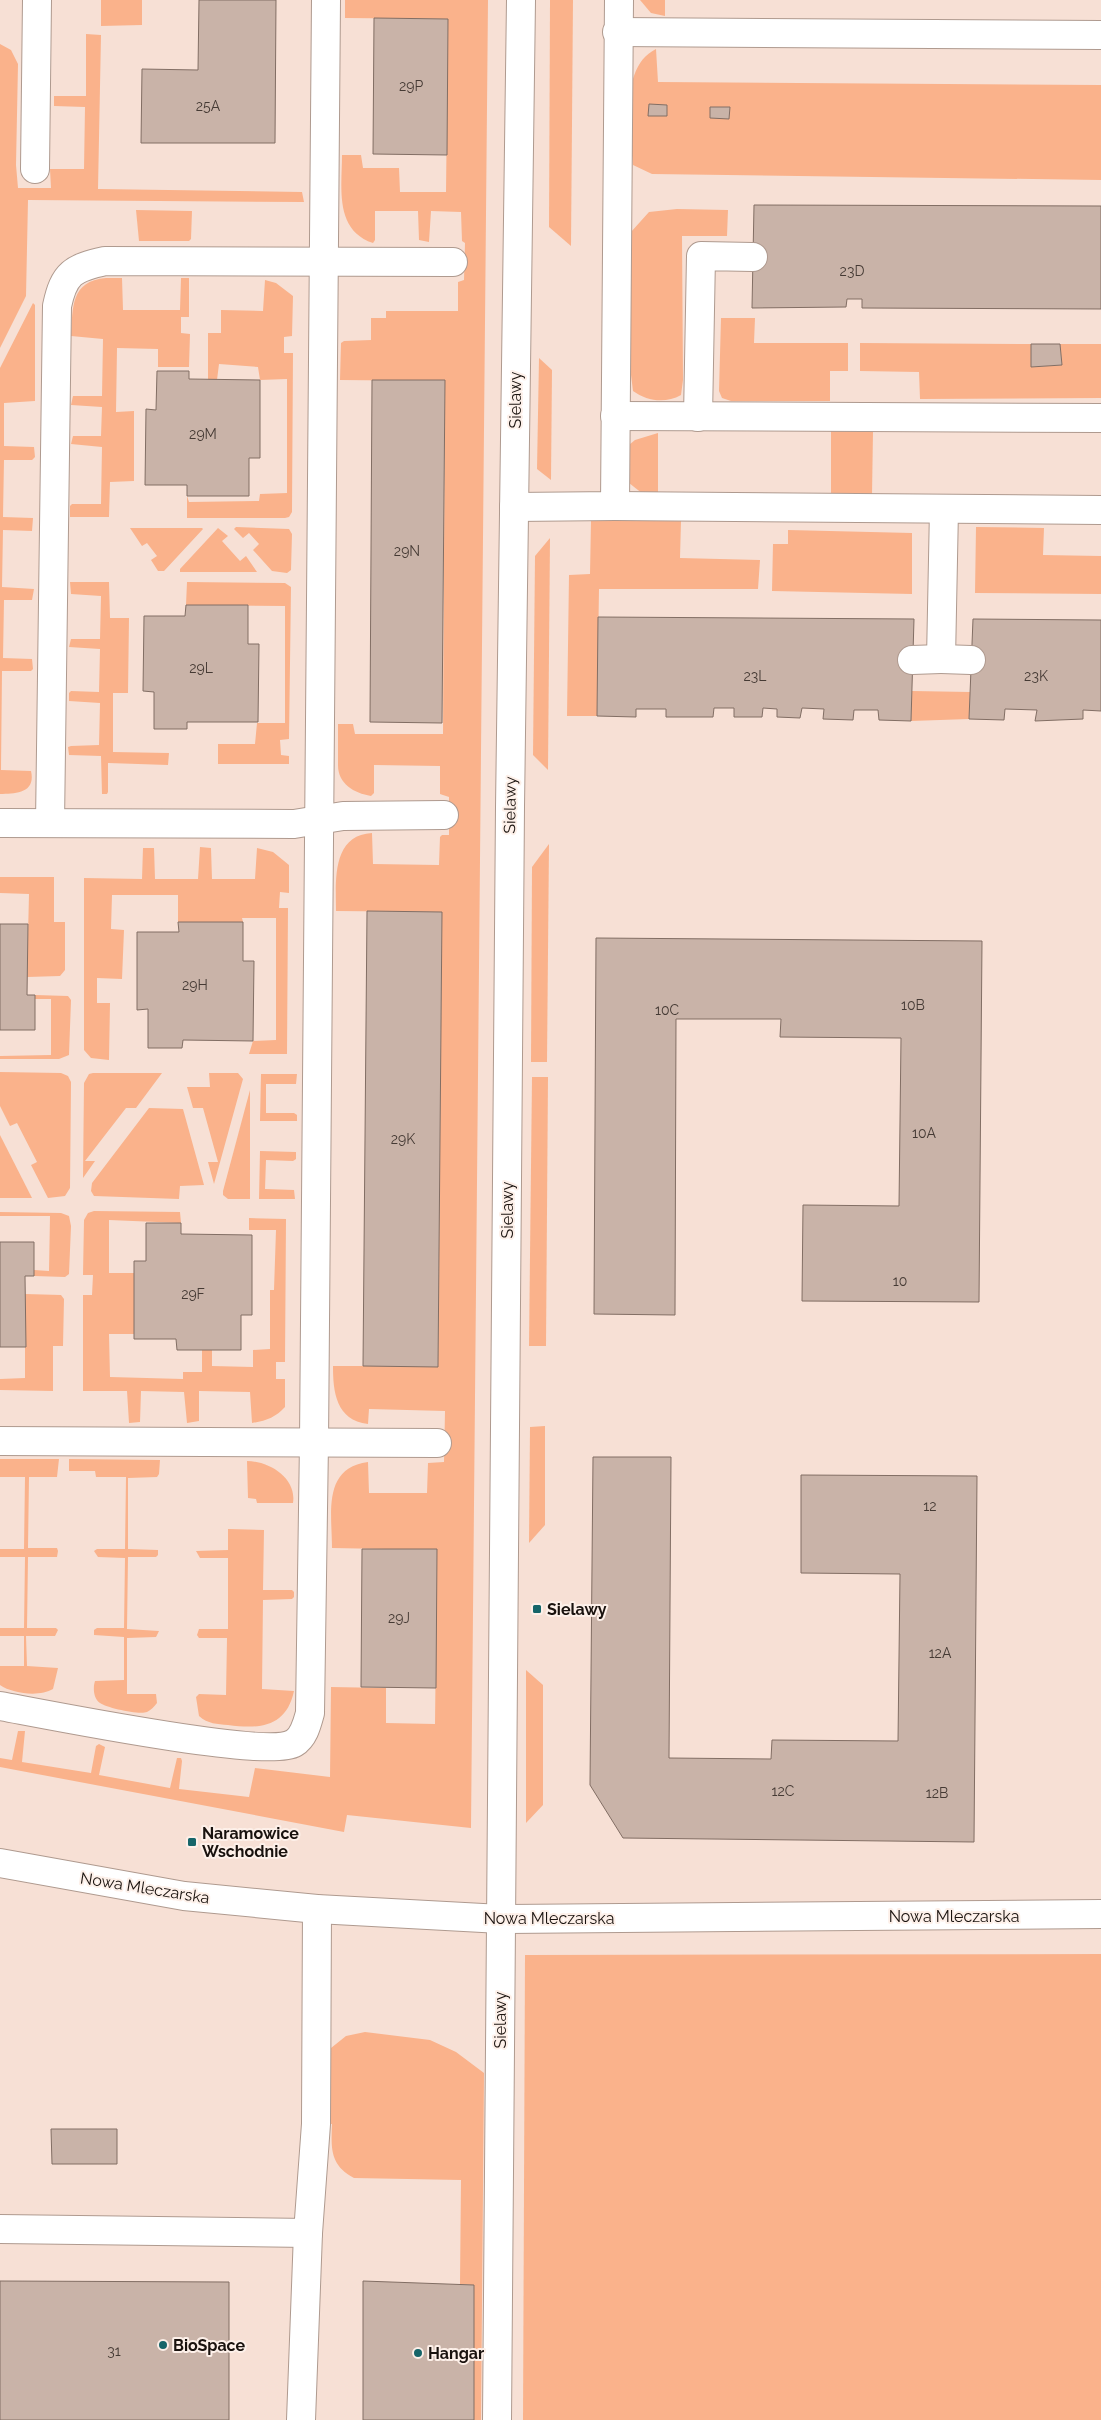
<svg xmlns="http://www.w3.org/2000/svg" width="1101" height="2420" font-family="Raleway,sans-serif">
	<rect width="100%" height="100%" fill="#f7e0d5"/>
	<g fill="#fab28b">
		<polygon points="101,0 142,0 142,25 101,26"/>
		<path d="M345,0H488L471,1828L347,1815L344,1832L0,1767V1758L12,1760L18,1731H25L22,1762L91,1773L96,1746L99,1744L105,1747L99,1775L170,1788L177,1758H181L182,1761L179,1789L249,1797L255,1768L330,1777L331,1687L386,1688V1723L435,1724L437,1550L332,1548C332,1514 322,1468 368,1462L369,1493H427L428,1463L444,1462L445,1411L369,1409L368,1424C336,1420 333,1392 333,1366H438L442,912L336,911C336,883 331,835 372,833L373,864L439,865L440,837L442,835H449V797L440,794V766L374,765V793L371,796C354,793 338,784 338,765V724H353L355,734H443L445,381L340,380L341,343L344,341L371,340V318H386V311H458V282L464,280L465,243L462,241L461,212L431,211L429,242L419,240L418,211H375V240L373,243C334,230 342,187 342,155H361L363,168H399L400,192H446L448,19L345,18Z"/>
		<polygon points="550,0 573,0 571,246 549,227"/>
		<polygon points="640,0 665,0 665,16 651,13"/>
		<polygon points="86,34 101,35 98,189 302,192 304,202 28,200 26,296 0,348 0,44 11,50 18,64 16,165 18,188 51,188 50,169 84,169 85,107 54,106 54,96 86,96"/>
		<path d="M656,49L658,82L1101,85V180L652,174L633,165C630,131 619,67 656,49Z"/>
		<path d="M677,209L728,210L727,236H682L683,380L681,395C665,404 647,401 633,391L631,375V232L649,212Z"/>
		<polygon points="136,210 192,211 191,239 189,241 139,241"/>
		<path d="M106,278H122L123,310H180L181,278H189V317H181V333L190,334L189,367H158V349L117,348L116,412L134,411V481L110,482L109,517H70V506L72,504H101L102,447L71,444L73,436H101L102,407L71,405L73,396H102L103,339L71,336C73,308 70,281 106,278Z"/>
		<polygon points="265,280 276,283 293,296 292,336 284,337 284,353 293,353 292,512 289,517 285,518 187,518 187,496 189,502 259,501 260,494 287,493 287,379 260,380 258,367 219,364 217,380 208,380 208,333 221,333 221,310 263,311"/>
		<path d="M33,303L35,305V401L4,403V446L34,447L35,457L32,460H4L3,517L33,518L32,531L3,530L2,587L34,589L32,600H4L3,658L32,659L33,669L31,671H2L1,770L31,771C36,793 16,794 0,794V368Z"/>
		<polygon points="721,318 755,318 754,343 848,343 848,371 830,371 830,401 731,401 722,398 719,391"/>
		<polygon points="860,343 1031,344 1032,367 1062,365 1060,344 1101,344 1101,398 920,399 919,372 860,371"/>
		<polygon points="539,358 552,370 551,480 537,469"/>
		<polygon points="831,431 873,432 872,495 831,495"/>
		<polygon points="658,433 658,496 643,494 624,479 623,450 635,440"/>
		<polygon points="591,521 681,521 680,558 760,560 758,589 599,589 597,716 567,716 569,575 590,574"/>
		<polygon points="236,527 289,529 292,534 291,570 287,573 272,571 253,550 259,544 249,533 243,538 234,529"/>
		<polygon points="976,527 1044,528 1043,555 1101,556 1101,594 975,593"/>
		<polygon points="130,528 202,528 203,529 164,571 158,571 151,560 157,556 147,543 142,546"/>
		<polygon points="218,528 228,536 222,541 240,561 246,556 257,572 180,572 180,569"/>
		<polygon points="788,530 912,533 912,594 772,591 773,544 788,544"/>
		<polygon points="550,538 548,770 533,755 535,556"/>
		<polygon points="70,582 109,582 110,618 129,618 128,693 113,693 113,752 169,753 168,765 108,763 108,792 107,794 102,794 101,756 69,755 68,747 71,746 99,745 100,703 69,701 69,693 71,691 99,692 100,649 69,647 71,639 100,639 101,596 71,594"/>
		<polygon points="187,582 285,583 291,587 289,739 280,740 281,755 289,756 289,764 218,764 218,744 255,744 257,723 285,723 285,606 186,605"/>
		<polygon points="912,691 970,692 969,719 911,721"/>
		<polygon points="549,844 547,1062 531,1062 532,867"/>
		<polygon points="200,847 211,848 212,879 255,879 257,848 273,852 289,865 289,893 280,892 279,908 288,908 287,1054 249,1054 253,1041 276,1040 276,918 242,918 243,922 178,922 178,895 112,895 111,929 124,930 122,979 97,978 97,1003 110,1003 109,1060 91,1058 84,1050 84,878 142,879 143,848 154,848 155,879 198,879"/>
		<polygon points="0,877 54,877 54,922 65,922 65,970 60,976 27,977 29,894 0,893"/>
		<polygon points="35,995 68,996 71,1000 69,1055 59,1059 0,1059 0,1056 51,1055 51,999 35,999"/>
		<polygon points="0,1072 61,1073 68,1076 71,1082 70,1188 65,1196 48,1198 31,1165 37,1162 17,1123 10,1126 0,1106"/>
		<polygon points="93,1073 162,1073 136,1108 126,1108 85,1161 95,1161 83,1178 84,1083 89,1074"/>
		<polygon points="209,1073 238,1073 243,1079 214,1184 208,1162 218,1162 203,1108 193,1108 187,1087 210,1087"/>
		<polygon points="261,1074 297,1074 296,1084 266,1084 266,1113 294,1113 297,1115 297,1121 260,1121"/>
		<polygon points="532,1077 548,1077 546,1346 529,1346"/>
		<polygon points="250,1090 250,1199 228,1199 223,1195 223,1191"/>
		<polygon points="149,1108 183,1109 204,1185 180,1186 179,1199 94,1196 91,1191 92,1183"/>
		<polygon points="0,1135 32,1198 0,1198"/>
		<polygon points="260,1151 296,1152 296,1159 293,1161 266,1160 265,1189 294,1190 295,1199 259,1199"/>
		<path d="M94,1211L180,1212L181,1223L109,1220V1273H135L134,1334H109L110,1377L183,1379V1372H202V1350H212V1366L253,1367V1350L270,1349V1290H274L276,1230H249V1218L286,1219L285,1362H276V1379H285V1407C276,1417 266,1421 252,1423L250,1392L199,1391V1421L187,1423L184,1392L141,1391L140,1422L129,1423L127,1391H83V1295H92L93,1275H83L84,1220L88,1213Z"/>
		<polygon points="0,1212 61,1213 69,1216 71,1226 69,1274 65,1277 34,1276 34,1270 49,1271 50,1216 0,1216"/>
		<polygon points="25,1294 61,1295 64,1299 63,1346 53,1346 53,1391 0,1390 0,1379 25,1378"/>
		<polygon points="545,1426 545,1525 529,1543 530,1427"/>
		<path d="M0,1459H59L57,1477H29L28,1548H57L58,1551L57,1557H28L27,1628H56L58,1630L55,1636H26L27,1666L58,1668L53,1689C40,1697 13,1694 0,1685V1666H24V1636H0V1628H24L25,1557H0V1549H24L25,1477H0Z"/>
		<path d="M69,1459L160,1460L159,1474L157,1477L128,1478V1549L158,1550V1555L156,1557H128L127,1629L159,1631L156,1637L127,1638V1694H156L157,1703C154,1707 151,1710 147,1712C139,1715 107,1708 100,1703C93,1698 93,1687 95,1681L124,1680V1637L94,1635V1630L97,1628H124L125,1558L98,1557L94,1551L97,1549H125L126,1477H96L95,1471H69Z"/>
		<path d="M247,1461C269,1461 297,1478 293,1503H257L256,1499L248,1498Z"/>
		<path d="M228,1529L264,1530L263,1590H292L294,1592V1597L292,1599L263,1600L262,1689L294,1691C286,1728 259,1729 228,1725C217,1724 208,1724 199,1716L196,1697L199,1694L226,1695L227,1638H199L197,1635L199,1629H228V1558H200L196,1551L228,1550Z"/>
		<polygon points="526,1670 543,1685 543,1805 526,1823"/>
		<polygon points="1101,1954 1101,2420 523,2420 525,1955"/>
		<path d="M365,2032L430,2040L456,2052L484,2073L481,2420H471V2285L460,2284L461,2180L354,2178C330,2165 331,2149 332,2124H327L331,2048L346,2036Z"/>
	</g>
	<g fill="#c9b3a8" stroke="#826e64">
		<polygon points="199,0 276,0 275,143 141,143 142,69 198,70"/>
		<polygon points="374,18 448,19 447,155 373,154"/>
		<polygon points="649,104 667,105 667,116 648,116"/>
		<polygon points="710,107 730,107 729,119 710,118"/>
		<polygon points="754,205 1101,206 1101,309 862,308 862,299 847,299 846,307 752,308"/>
		<polygon points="1031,344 1060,344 1062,365 1031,367"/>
		<polygon points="157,371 189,371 189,379 260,380 260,458 249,458 249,496 187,496 187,485 145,485 146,409 156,410"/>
		<polygon points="372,380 445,380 442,723 370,722"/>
		<polygon points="186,605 248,605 248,644 259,644 258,722 187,722 187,729 154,729 154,692 143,691 144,616 185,616"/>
		<polygon points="598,617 914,619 911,721 879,720 878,710 854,710 853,720 823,719 824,709 802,708 800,718 777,717 777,709 763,708 762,717 734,717 734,708 714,708 713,717 666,717 666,709 636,709 636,717 597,716"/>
		<polygon points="973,619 1101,620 1101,711 1083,710 1083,719 1035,721 1037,710 1005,709 1004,720 969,719"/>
		<polygon points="367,911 442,912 438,1367 363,1366"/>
		<polygon points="178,922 243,922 243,961 254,961 253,1041 183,1040 182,1048 148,1048 148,1009 137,1010 137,932 179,932"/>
		<polygon points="0,924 28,924 27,995 35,995 35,1030 0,1030"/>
		<polygon points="596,938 982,941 979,1302 802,1301 803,1205 899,1206 901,1038 780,1037 781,1019 676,1019 675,1315 594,1314"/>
		<polygon points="146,1223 181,1223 181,1234 252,1235 252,1315 241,1315 241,1350 177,1350 176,1339 134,1339 134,1261 146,1261"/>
		<polygon points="0,1242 34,1242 34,1276 25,1276 26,1347 0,1347"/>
		<polygon points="593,1457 671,1457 669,1758 771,1759 772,1740 898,1741 900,1574 801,1573 801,1475 977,1476 974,1842 623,1838 590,1785"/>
		<polygon points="362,1549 437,1549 436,1688 361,1687"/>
		<polygon points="51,2129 117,2129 117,2164 52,2164"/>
		<polygon points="0,2281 229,2282 229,2420 0,2420"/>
		<polygon points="363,2281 474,2285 474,2420 363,2420"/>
	</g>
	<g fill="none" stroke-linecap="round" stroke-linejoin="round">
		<defs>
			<g id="minor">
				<polyline points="617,32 1101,35"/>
				<polyline points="35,169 37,0"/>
				<polyline points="615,416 1101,418"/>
				<polyline points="698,417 701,256 753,257"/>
				<polyline points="615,506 1101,510"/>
				<polyline points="514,507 615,506 619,0"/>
				<polyline points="944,509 941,659 971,660"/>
				<polyline points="912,660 941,659"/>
				<polyline points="0,823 294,824 343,816 444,815"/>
				<path d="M50,823L57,306C64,273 73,268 105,261L453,262"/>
				<polyline points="0,1441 437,1443"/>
				<path d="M0,1706C44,1714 267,1759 294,1743C304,1737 307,1724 310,1713L314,1442L326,0"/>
				<polyline points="0,1863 184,1896 317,1909 501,1919 1101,1914"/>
				<polyline points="0,2229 308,2233 316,2124 317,1909"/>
				<polyline points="301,2420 308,2233"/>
				<polyline points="497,2420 510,807 521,0"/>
			</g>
		</defs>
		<use href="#minor" stroke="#af9a8f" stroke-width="30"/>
		<use href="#minor" stroke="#fff" stroke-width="28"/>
	</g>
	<g fill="#166569" stroke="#fdf0e9" stroke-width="2">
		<rect x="532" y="1604" width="10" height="10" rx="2.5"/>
		<rect x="187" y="1837" width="10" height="10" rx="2.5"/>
		<circle cx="163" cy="2345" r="5"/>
		<circle cx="418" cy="2353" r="5"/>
	</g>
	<g text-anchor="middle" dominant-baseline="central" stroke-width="4" stroke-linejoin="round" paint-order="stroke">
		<g font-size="14" fill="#453a34">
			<text x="411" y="86">29P</text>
			<text x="208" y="106">25A</text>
			<text x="852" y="271">23D</text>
			<text x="203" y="434">29M</text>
			<text x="407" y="551">29N</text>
			<text x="201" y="668">29L</text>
			<text x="755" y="676">23L</text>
			<text x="1036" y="676">23K</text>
			<text x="195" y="985">29H</text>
			<text x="913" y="1005">10B</text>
			<text x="667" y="1010">10C</text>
			<text x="924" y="1133">10A</text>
			<text x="403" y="1139">29K</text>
			<text x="900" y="1281">10</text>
			<text x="193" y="1294">29F</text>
			<text x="930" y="1506">12</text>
			<text x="399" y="1618">29J</text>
			<text x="940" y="1653">12A</text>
			<text x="783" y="1791">12C</text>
			<text x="937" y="1793">12B</text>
			<text x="114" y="2351">31</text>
		</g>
		<g font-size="16" fill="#19120e" stroke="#fdf0e9">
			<text transform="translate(515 400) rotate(-90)">Sielawy</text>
			<text transform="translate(510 805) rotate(-89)">Sielawy</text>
			<text transform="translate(507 1210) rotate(-90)">Sielawy</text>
			<text transform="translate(145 1888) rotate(9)">Nowa Mleczarska</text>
			<text x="954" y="1916">Nowa Mleczarska</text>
			<text x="549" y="1918">Nowa Mleczarska</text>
			<text transform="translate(500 2020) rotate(-90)">Sielawy</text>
		</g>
		<g font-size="16" font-weight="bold" fill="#19120e" stroke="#fdf0e9" text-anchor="start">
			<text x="547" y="1609">Sielawy</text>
			<text x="202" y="1833">Naramowice<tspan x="202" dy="18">Wschodnie</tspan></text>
			<text x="173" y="2345">BioSpace</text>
			<text x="428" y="2353">Hangar</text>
		</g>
	</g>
</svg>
